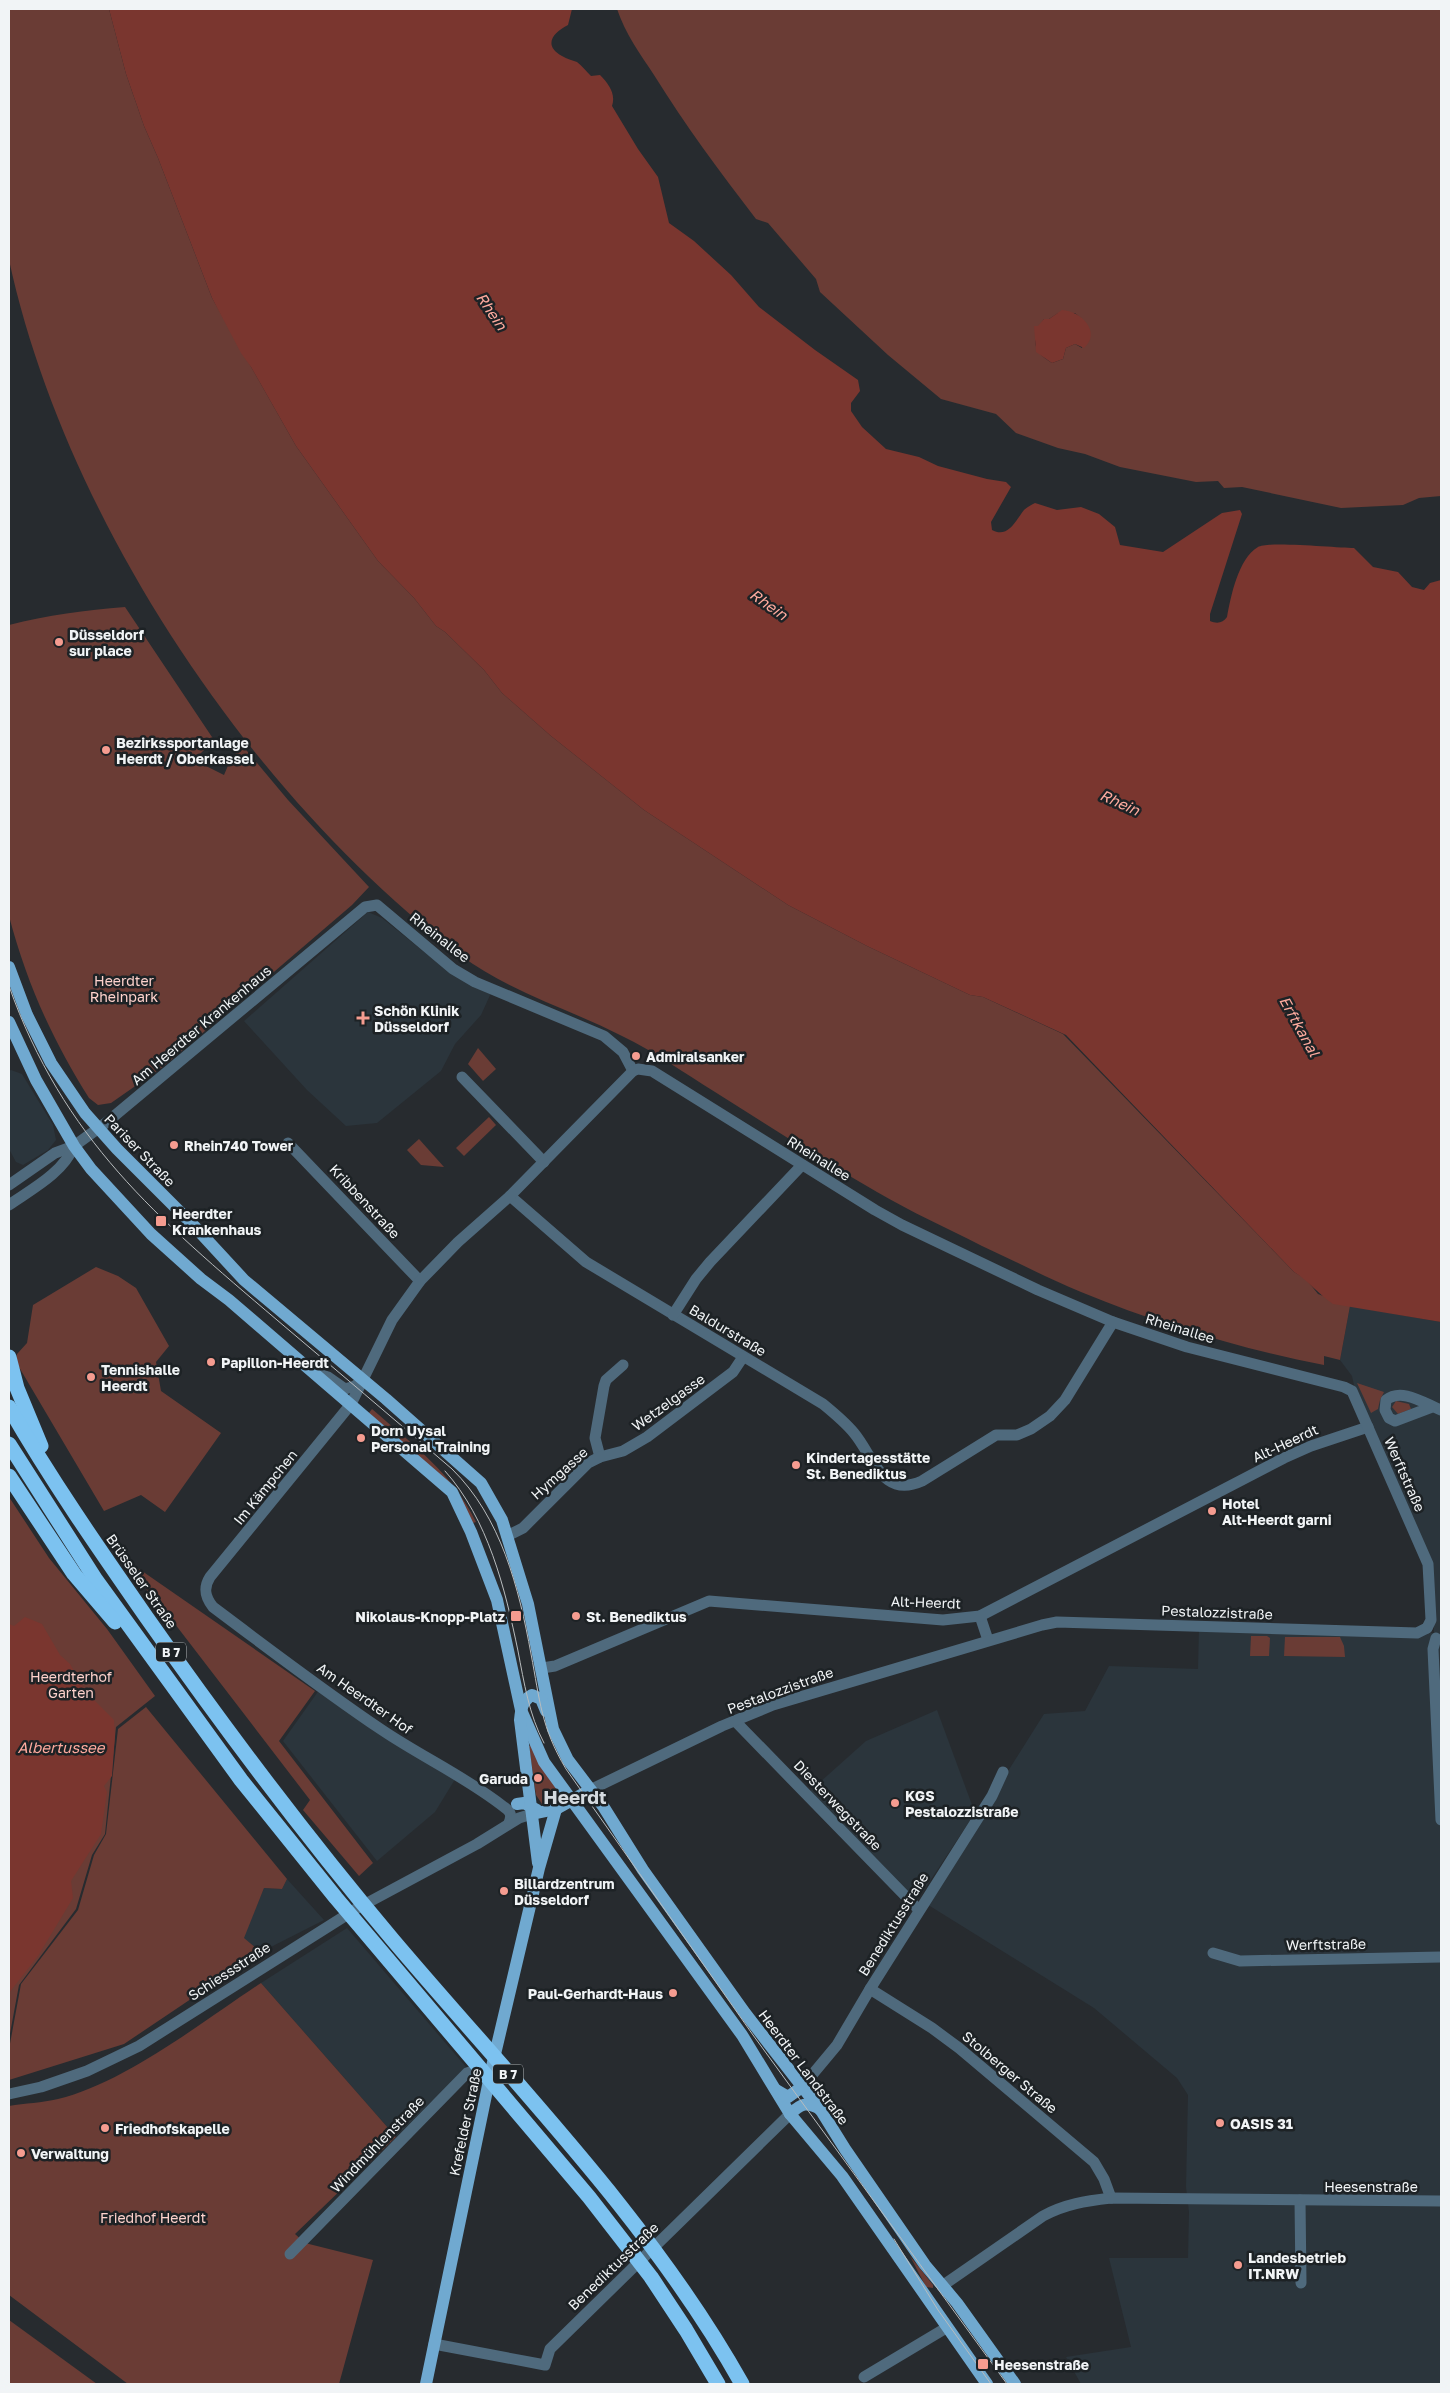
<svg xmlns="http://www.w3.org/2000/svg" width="1450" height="2393" font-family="'Golos Text',sans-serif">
	<rect width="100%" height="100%" fill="#272b2f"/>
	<g fill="#2b353c">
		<polygon points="368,912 382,918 428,955 491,993 481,1015 455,1044 441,1071 377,1123 346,1126 307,1090 244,1021"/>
		<polygon points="11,1070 22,1074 53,1125 56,1140 48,1150 23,1165 16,1162 9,1149 9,1071"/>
		<polygon points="1350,1306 1441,1322 1441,2384 1081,2384 1066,2357 1131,2347 1109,2258 1188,2258 1189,2212 1186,2187 1188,2095 1177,2078 1094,2008 925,1903 1044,1714 1085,1711 1109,1666 1198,1669 1199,1627 1434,1633 1431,1562 1356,1394 1352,1376 1340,1360"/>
		<polygon points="322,1686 457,1776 435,1812 377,1861 283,1741"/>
		<polygon points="937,1710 975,1813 922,1893 908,1893 809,1792 866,1741"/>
		<polygon points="287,1879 324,1920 261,1952 243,1938 264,1888 282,1889"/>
		<polygon points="347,1928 466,2067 396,2137 261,1983"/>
	</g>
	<g fill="#6a3c35" fill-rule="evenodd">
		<path d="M9,9H109L126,74L144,126L158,158L212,298L296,446L378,561L414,598L436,626L445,632L484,670L502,693L551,736L644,810L788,905L867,946L970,995L983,997L1063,1034L1294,1272L1306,1279L1318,1294L1350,1306L1340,1360L1324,1356V1365C1241,1349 1159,1324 1081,1292C1047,1278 1015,1261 982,1246C947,1228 911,1212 877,1192C822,1160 769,1126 715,1092C684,1073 654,1051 622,1036C567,1008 510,992 460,955C250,795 65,518 9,260Z"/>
		<path d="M617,9H1441V496L1419,498L1403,505L1341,508L1242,487L1224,488L1218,481L1196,482L1120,467L1085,454L1058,448L1016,433L996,414L941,399L888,355L820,292L816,279L768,223L756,219C720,172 685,125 654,75C640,54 625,33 617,9ZM1058,313H1075L1085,322L1082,348L1075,344L1066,348L1063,359L1052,363C1030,350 1032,339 1044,319H1049Z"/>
		<path d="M125,607L214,740L194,760L224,775L230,761L242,745L288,800L369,887L352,905L164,1066L111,1103L98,1105L89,1098C52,1039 27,984 9,916V625C47,615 86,610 125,607Z"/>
		<polygon points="478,1048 496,1069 483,1081 468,1064"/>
		<polygon points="489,1117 496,1125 464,1156 456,1148"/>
		<polygon points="419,1139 444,1167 421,1165 407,1150"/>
		<polygon points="96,1267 118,1276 136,1288 169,1346 156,1362 161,1391 221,1433 165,1512 141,1495 104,1511 16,1362 17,1354 27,1343 33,1305"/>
		<polygon points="1357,1383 1384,1392 1380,1400 1378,1409 1371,1413"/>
		<polygon points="1396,1401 1409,1404 1411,1409 1398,1414 1392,1407"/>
		<path d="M372,1409C411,1443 453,1474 476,1522L473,1523L451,1484L369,1413Z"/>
		<polygon points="9,1497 49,1558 107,1629 155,1696 116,1727 105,1834 92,1855 76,1909 19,1985 9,2039"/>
		<polygon points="129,1562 315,1691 279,1741 373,1863 359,1876 303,1810 310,1800 175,1624 166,1616 127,1564"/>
		<polygon points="1251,1636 1267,1636 1270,1638 1269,1656 1250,1656"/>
		<polygon points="1285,1637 1340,1637 1344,1646 1345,1657 1284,1656"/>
		<polygon points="146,1707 287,1879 282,1889 264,1888 244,1938 261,1952 124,2044 9,2080 9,2049 21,1984 78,1910 94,1855 106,1834 118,1729"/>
		<polygon points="532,1745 564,1796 552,1804 542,1804 536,1795 529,1746"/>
		<path d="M261,1983L396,2137L295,2234L305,2243L373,2260L339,2384H128L9,2295V2106C25,2103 42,2103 58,2099C125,2083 203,2021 261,1983Z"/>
		<polygon points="910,2256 933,2285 933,2288 926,2287"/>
		<polygon points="9,2320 97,2384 9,2384"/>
	</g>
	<g fill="#7a362f">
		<path d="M109,9H572L568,25C554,32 542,45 562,56C567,59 572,60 577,62C582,66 587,72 591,76L600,75C609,84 616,94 612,106L638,149L658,177L669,223L694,241L731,275L759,307L815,350L858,380L860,391L851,403V411L862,427L886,449L919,457L938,466L987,479L1006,482L1011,487L991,522L992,530C1008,539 1016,520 1024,510C1027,507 1031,505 1035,503L1057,510L1081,507L1099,514L1115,527L1120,545L1163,552L1222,513L1240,510L1242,514L1210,614V621C1217,624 1223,623 1227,617C1231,596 1238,559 1258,547C1267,541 1337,548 1354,548L1373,567L1398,572L1412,587L1424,590L1430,583L1441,580V1322L1333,1304C1318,1294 1309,1281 1294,1272L1066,1035L983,997L970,995L867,946L788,905L644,810L551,736L502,693L484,670L445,632L436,626L414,598L378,561L296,446L251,367L241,353L212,298L158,158L144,126L126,74Z"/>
		<path d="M1062,310C1081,311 1102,332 1084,348L1075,344L1066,348L1063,359L1052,363L1036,352L1034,326H1038L1044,319H1049Z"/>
		<polygon points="25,1617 42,1624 60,1655 70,1664 86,1692 114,1720 115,1735 112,1776 104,1786 107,1792 101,1834 71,1881 73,1898 38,1956 9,1993 9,1624 14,1626"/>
	</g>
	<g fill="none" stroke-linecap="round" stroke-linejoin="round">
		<g stroke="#4f6a7d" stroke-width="11">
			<polyline points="462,1077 544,1162"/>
			<polyline points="288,1143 420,1281"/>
			<polyline points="9,1185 55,1153 74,1146 107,1122 365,907 377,905 453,969 475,982 604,1036 623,1052 633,1071"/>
			<path d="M510,1196L586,1262L823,1404C834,1413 845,1422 854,1433C874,1457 882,1499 922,1481L996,1435H1017L1031,1429L1050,1416L1065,1400L1113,1322"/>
			<path d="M9,1205C32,1189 63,1173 74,1146"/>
			<polyline points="673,1315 696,1279 710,1262 802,1165"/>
			<polyline points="315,1373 328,1377 345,1389 355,1386 362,1380"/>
			<path d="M1432,1407L1395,1421L1389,1418L1385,1410L1386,1400C1402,1387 1425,1404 1441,1410"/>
			<polyline points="600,1457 595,1438 604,1386 606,1380 623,1365"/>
			<polyline points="507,1536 523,1528 588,1463 600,1457 623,1451 647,1437 733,1372 743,1357"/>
			<polyline points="980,1616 988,1640"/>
			<polyline points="1436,1638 1433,1649 1441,1820"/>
			<polyline points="542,1668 555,1666 709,1601 943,1620 980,1616 1284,1458 1311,1446 1368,1427"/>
			<polyline points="735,1721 919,1910"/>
			<polyline points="590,1790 722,1726 773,1705 1042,1625 1057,1622 1417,1633 1427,1628"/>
			<path d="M509,1823C512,1815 511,1812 504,1807C466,1777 422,1757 382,1730C324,1691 269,1649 213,1607C205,1597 203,1588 210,1577L351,1404L392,1320L420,1281L458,1242L510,1196L633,1071L638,1069L652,1071L875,1210L902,1225L1038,1290L1113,1322L1187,1347L1344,1387L1352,1391L1428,1564L1431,1620L1427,1628"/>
			<polyline points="1213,1953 1240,1961 1441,1957"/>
			<polyline points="870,1989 932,2028 959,2048 1094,2162 1104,2179 1111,2198"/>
			<polyline points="802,2087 837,2045 870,1989 992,1796 1003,1772"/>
			<polyline points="9,2094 41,2087 87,2071 139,2046 356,1909 477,1844 519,1818 532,1814"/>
			<polyline points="1300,2200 1301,2283"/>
			<polyline points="290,2254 467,2073 479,2069 487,2070"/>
			<path d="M942,2286L1043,2216C1065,2204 1086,2201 1111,2198L1441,2201"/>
			<polyline points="434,2344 545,2365 550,2349 790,2114"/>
			<polyline points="864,2377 946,2328"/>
		</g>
		<g stroke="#70a9d0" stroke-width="12">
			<polyline points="9,967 27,1015 51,1063 85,1113 117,1149 196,1228 244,1280 386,1399 481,1483 502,1520 528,1604 553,1729 568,1760 603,1806 643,1870 745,2013 822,2112 845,2149 925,2265 957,2303 1015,2384"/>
			<polyline points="9,1022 36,1080 74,1146 91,1169 151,1234 201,1279 229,1300 452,1492 471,1532 497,1600 521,1710 544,1762 742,2035 790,2114 842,2176 987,2384"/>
			<polyline points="517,1804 524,1803 537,1810"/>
			<polyline points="532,1814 556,1809 590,1790"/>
			<path d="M538,1863L520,1720C521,1709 522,1701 532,1695L541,1699L546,1711"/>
			<polyline points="776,2090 788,2097 802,2087"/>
			<path d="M790,2114C801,2104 806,2101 820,2109"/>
			<polyline points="426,2384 491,2071 539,1868 556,1809"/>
		</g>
		<g stroke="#7cc2f0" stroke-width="15">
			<polyline points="9,1357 17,1388 41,1446"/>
			<path d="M9,1407C51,1480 99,1549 147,1618C225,1729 306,1837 393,1940C514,2083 650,2220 742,2384"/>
			<polyline points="9,1444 96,1580 241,1780 336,1898 589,2197 651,2277 686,2330 718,2384"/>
			<polyline points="9,1476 74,1574 115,1622"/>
		</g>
		<g stroke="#b8bcbe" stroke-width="1">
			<path d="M9,986C63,1139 157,1218 277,1320C335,1369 394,1419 452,1469C501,1517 519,1588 531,1654C540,1701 541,1727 566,1769L753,2035L1007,2384"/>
			<path d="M445,1471C488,1519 505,1588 518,1651C524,1682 529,1715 544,1743"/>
			<polyline points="894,2239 938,2310 991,2384"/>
		</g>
	</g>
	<g fill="#f59c90" stroke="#1d2225" stroke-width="2">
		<circle cx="59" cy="642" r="5"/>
		<circle cx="106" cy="750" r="5"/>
		<path d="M360.5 1010.5h5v5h5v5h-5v5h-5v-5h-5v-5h5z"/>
		<circle cx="636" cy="1056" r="5"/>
		<circle cx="174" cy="1145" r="5"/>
		<rect x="155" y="1215" width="12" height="12" rx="2.5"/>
		<circle cx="211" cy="1362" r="5"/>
		<circle cx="91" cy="1377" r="5"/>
		<circle cx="361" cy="1438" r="5"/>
		<circle cx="796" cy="1465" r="5"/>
		<circle cx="1212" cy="1511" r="5"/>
		<rect x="510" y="1610" width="12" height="12" rx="2.5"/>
		<circle cx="576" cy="1616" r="5"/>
		<circle cx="538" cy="1778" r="5"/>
		<circle cx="895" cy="1803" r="5"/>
		<circle cx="504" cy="1891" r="5"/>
		<circle cx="673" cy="1993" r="5"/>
		<circle cx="1220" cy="2123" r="5"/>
		<circle cx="105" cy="2128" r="5"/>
		<circle cx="21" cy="2153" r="5"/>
		<circle cx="1238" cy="2265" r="5"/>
		<rect x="977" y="2358" width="12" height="12" rx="2.5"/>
	</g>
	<g text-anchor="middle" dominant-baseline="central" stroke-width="5" stroke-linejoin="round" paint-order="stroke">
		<g fill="#1d2225" stroke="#b1b5b7" stroke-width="1">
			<rect x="156" y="1642.5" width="30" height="19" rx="4"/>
			<rect x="493" y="2064.5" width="30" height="19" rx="4"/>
		</g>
		<g font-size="12" font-weight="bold" fill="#f1f4f6">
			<text x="171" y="1652">B 7</text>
			<text x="508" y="2074">B 7</text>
		</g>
		<g font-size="14" font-weight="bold" fill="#f1f4f6" stroke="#1d2225" text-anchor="start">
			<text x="69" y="634">Düsseldorf<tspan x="69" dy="16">sur place</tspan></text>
			<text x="116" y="742">Bezirkssportanlage<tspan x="116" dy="16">Heerdt / Oberkassel</tspan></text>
			<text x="374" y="1010">Schön Klinik<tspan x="374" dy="16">Düsseldorf</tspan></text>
			<text x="646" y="1056">Admiralsanker</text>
			<text x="184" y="1145">Rhein740 Tower</text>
			<text x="172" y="1213">Heerdter<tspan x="172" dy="16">Krankenhaus</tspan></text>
			<text x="221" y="1362">Papillon-Heerdt</text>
			<text x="101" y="1369">Tennishalle<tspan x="101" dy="16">Heerdt</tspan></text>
			<text x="371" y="1430">Dorn Uysal<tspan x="371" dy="16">Personal Training</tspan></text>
			<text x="806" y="1457">Kindertagesstätte<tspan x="806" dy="16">St. Benediktus</tspan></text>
			<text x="1222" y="1503">Hotel<tspan x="1222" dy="16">Alt-Heerdt garni</tspan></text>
			<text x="505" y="1616" text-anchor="end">Nikolaus-Knopp-Platz</text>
			<text x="586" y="1616">St. Benediktus</text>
			<text x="528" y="1778" text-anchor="end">Garuda</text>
			<text x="905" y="1795">KGS<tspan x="905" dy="16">Pestalozzistraße</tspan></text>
			<text x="514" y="1883">Billardzentrum<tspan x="514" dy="16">Düsseldorf</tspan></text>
			<text x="663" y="1993" text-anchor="end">Paul-Gerhardt-Haus</text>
			<text x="1230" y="2123">OASIS 31</text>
			<text x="115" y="2128">Friedhofskapelle</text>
			<text x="31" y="2153">Verwaltung</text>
			<text x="1248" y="2257">Landesbetrieb<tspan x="1248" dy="16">IT.NRW</tspan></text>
			<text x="994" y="2364">Heesenstraße</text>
		</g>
		<g font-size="14" fill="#f1f4f6" stroke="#1d2225">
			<text transform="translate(440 937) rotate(38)">Rheinallee</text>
			<text transform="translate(201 1025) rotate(-40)">Am Heerdter Krankenhaus</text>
			<text transform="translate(140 1150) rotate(46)">Pariser Straße</text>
			<text transform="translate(819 1158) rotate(32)">Rheinallee</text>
			<text transform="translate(365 1201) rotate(47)">Kribbenstraße</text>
			<text transform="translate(1180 1328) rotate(17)">Rheinallee</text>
			<text transform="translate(728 1330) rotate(31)">Baldurstraße</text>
			<text transform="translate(668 1402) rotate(-36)">Wetzelgasse</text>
			<text transform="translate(1285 1443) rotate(-25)">Alt-Heerdt</text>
			<text transform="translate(559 1473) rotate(-42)">Hymgasse</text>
			<text transform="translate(1405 1474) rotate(66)">Werftstraße</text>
			<text transform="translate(265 1487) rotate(-51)">Im Kämpchen</text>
			<text transform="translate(142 1581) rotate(55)">Brüsseler Straße</text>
			<text transform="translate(926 1602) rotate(2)">Alt-Heerdt</text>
			<text transform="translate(1217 1612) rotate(2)">Pestalozzistraße</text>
			<text transform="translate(780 1690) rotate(-20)">Pestalozzistraße</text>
			<text transform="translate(365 1698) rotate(35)">Am Heerdter Hof</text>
			<text transform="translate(838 1805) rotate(46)">Diesterwegstraße</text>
			<text transform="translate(893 1924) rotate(-58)">Benediktusstraße</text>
			<text transform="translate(1326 1944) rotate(-1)">Werftstraße</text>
			<text transform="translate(229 1971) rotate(-33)">Schiessstraße</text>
			<text transform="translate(804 2067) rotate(53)">Heerdter Landstraße</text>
			<text transform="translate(1010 2072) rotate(40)">Stolberger Straße</text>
			<text transform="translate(465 2122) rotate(-78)">Krefelder Straße</text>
			<text transform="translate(377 2144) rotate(-46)">Windmühlenstraße</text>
			<text x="1371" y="2186">Heesenstraße</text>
			<text transform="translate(613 2266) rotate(-44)">Benediktusstraße</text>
		</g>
		<g font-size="14" fill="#fed2cc" stroke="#1d2225">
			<text x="124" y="980">Heerdter<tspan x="124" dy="16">Rheinpark</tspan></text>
			<text x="71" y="1676">Heerdterhof<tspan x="71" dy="16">Garten</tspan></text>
			<text x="153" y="2217">Friedhof Heerdt</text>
		</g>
		<g font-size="15" font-style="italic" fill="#feaa9e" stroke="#1d2225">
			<text transform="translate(492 311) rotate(56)">Rhein</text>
			<text transform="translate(769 604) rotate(35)">Rhein</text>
			<text transform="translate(1120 802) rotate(24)">Rhein</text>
			<text transform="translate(1300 1026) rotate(61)">Erftkanal</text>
			<text x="61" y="1747">Albertussee</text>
		</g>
		<g font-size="19" font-weight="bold" fill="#d5dbe0" stroke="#1d2225">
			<text x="575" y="1796">Heerdt</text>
		</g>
	</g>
	<rect width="1450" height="2393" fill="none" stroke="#f1f4f6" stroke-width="20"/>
</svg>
